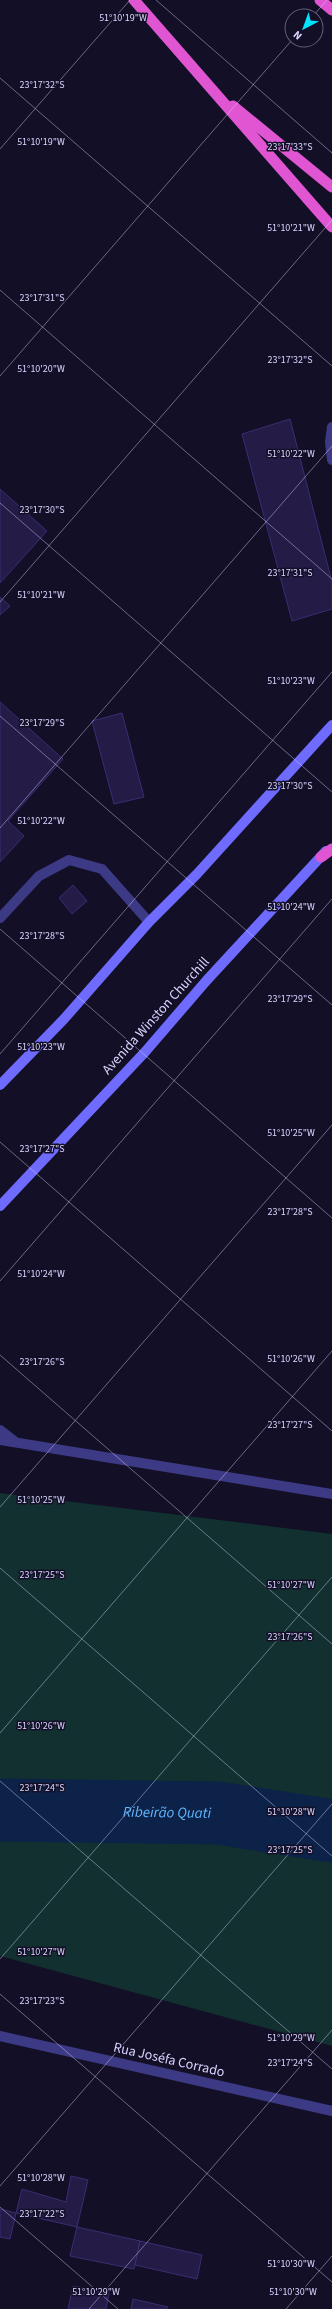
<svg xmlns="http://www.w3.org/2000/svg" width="332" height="2309" font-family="'Source Sans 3',sans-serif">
	<rect width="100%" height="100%" fill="#130f26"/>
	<polygon fill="#12302f" points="0,1493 332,1534 332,2046 0,1956"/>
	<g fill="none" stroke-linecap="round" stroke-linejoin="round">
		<path stroke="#0c2248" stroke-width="63" id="s1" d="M0,1810L218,1813L332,1831"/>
	</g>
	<g fill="#241b47" stroke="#3b2d73">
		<polygon points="290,419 332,582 332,609 292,621 242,434"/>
		<polygon points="0,489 47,531 0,583"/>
		<polygon points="0,597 10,606 0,615"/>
		<polygon points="0,702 63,759 8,821 24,836 0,862"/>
		<polygon points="122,713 144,797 114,804 92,721"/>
		<polygon points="73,885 87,901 72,914 59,898"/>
		<polygon points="71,2176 88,2180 77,2227 16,2213 22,2189 66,2202"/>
		<polygon points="0,2209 16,2213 10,2239 0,2237"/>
		<polygon points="77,2227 140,2241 134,2269 70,2256"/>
		<polygon points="140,2241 202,2255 197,2279 135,2265"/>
		<polygon points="73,2286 109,2293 106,2309 68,2309"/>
		<polygon points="133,2299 168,2307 167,2309 131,2309"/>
	</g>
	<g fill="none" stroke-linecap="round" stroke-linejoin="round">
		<g stroke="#3d3a85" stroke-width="10">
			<polyline points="332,427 330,442 332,460"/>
			<polyline points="0,918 39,876 69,860 102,869 149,922"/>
		</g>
		<polyline stroke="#3d3a85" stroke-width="10" points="0,2036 332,2111"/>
		<g stroke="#3d3a85" stroke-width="10">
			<polyline points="0,1430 14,1441"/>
			<polyline points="0,1440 332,1494"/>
		</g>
		<g stroke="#6f6bff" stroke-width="10">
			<polyline points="0,1085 64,1019 149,922 197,874 332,725"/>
			<polyline points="0,1206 145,1052 207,980 326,851"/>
		</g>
		<g stroke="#e055d1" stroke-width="11">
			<polyline points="134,0 332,227"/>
			<polyline points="320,0 332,10"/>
			<polyline points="233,106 332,187"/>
			<polyline points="321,857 332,849"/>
		</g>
	</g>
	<path fill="none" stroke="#d9d4ff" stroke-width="1" stroke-opacity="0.45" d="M156,0L332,153M313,16L327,0M0,78L332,366M0,149L130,0M0,290L332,579M0,376L292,40M0,503L332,792M0,602L332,220M0,716L332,1005M0,828L332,446M0,929L332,1218M0,1054L332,672M0,1142L332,1431M0,1281L332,899M0,1355L332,1644M0,1507L332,1125M0,1568L332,1856M0,1733L332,1351M0,1781L332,2069M0,1959L332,1577M0,1994L332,2282M0,2186L332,1804M0,2207L118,2309M89,2309L332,2030M286,2309L332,2256"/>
	<g text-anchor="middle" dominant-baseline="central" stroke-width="3" stroke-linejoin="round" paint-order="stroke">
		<g font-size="14" fill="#d9d4ff" stroke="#130f26">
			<text transform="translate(156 1016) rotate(-48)">Avenida Winston Churchill</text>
			<text transform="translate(169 2060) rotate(13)">Rua Joséfa Corrado</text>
		</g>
		<g font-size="15" font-style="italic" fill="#62b6ff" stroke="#130f26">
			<text stroke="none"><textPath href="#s1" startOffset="167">Ribeirão Quati</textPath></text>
		</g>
	</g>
	<g font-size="10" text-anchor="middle" fill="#d9d4ff" stroke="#130f26" stroke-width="3" stroke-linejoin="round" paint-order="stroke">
		<text x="123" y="21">51°10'19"W</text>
		<text x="42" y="88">23°17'32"S</text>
		<text x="41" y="145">51°10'19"W</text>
		<text x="290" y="150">23°17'33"S</text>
		<text x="291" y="231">51°10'21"W</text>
		<text x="42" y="301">23°17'31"S</text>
		<text x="290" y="363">23°17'32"S</text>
		<text x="41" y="372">51°10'20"W</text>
		<text x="291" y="457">51°10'22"W</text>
		<text x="42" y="513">23°17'30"S</text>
		<text x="290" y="576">23°17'31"S</text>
		<text x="41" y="598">51°10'21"W</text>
		<text x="291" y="684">51°10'23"W</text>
		<text x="42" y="726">23°17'29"S</text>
		<text x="290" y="789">23°17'30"S</text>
		<text x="41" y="824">51°10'22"W</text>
		<text x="291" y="910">51°10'24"W</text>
		<text x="42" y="939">23°17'28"S</text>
		<text x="290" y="1002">23°17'29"S</text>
		<text x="41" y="1050">51°10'23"W</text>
		<text x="291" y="1136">51°10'25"W</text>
		<text x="42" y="1152">23°17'27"S</text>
		<text x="290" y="1215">23°17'28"S</text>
		<text x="41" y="1277">51°10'24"W</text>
		<text x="291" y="1362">51°10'26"W</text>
		<text x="42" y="1365">23°17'26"S</text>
		<text x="290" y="1428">23°17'27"S</text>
		<text x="41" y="1503">51°10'25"W</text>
		<text x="42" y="1578">23°17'25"S</text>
		<text x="291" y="1588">51°10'27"W</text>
		<text x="290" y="1640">23°17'26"S</text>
		<text x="41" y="1729">51°10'26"W</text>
		<text x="42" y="1791">23°17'24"S</text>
		<text x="291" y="1815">51°10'28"W</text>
		<text x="290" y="1853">23°17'25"S</text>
		<text x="41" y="1955">51°10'27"W</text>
		<text x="42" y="2004">23°17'23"S</text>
		<text x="291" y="2041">51°10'29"W</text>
		<text x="290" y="2066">23°17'24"S</text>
		<text x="41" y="2181">51°10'28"W</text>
		<text x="42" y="2217">23°17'22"S</text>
		<text x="291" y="2267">51°10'30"W</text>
		<text x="96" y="2295">51°10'29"W</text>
		<text x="293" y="2295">51°10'30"W</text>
	</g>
	<g transform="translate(304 28) rotate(221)"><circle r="19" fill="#130f26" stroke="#625e7d"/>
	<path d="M0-3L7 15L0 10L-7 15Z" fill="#00e5ff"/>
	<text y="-6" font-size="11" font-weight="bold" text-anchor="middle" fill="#d9d4ff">N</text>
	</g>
</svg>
